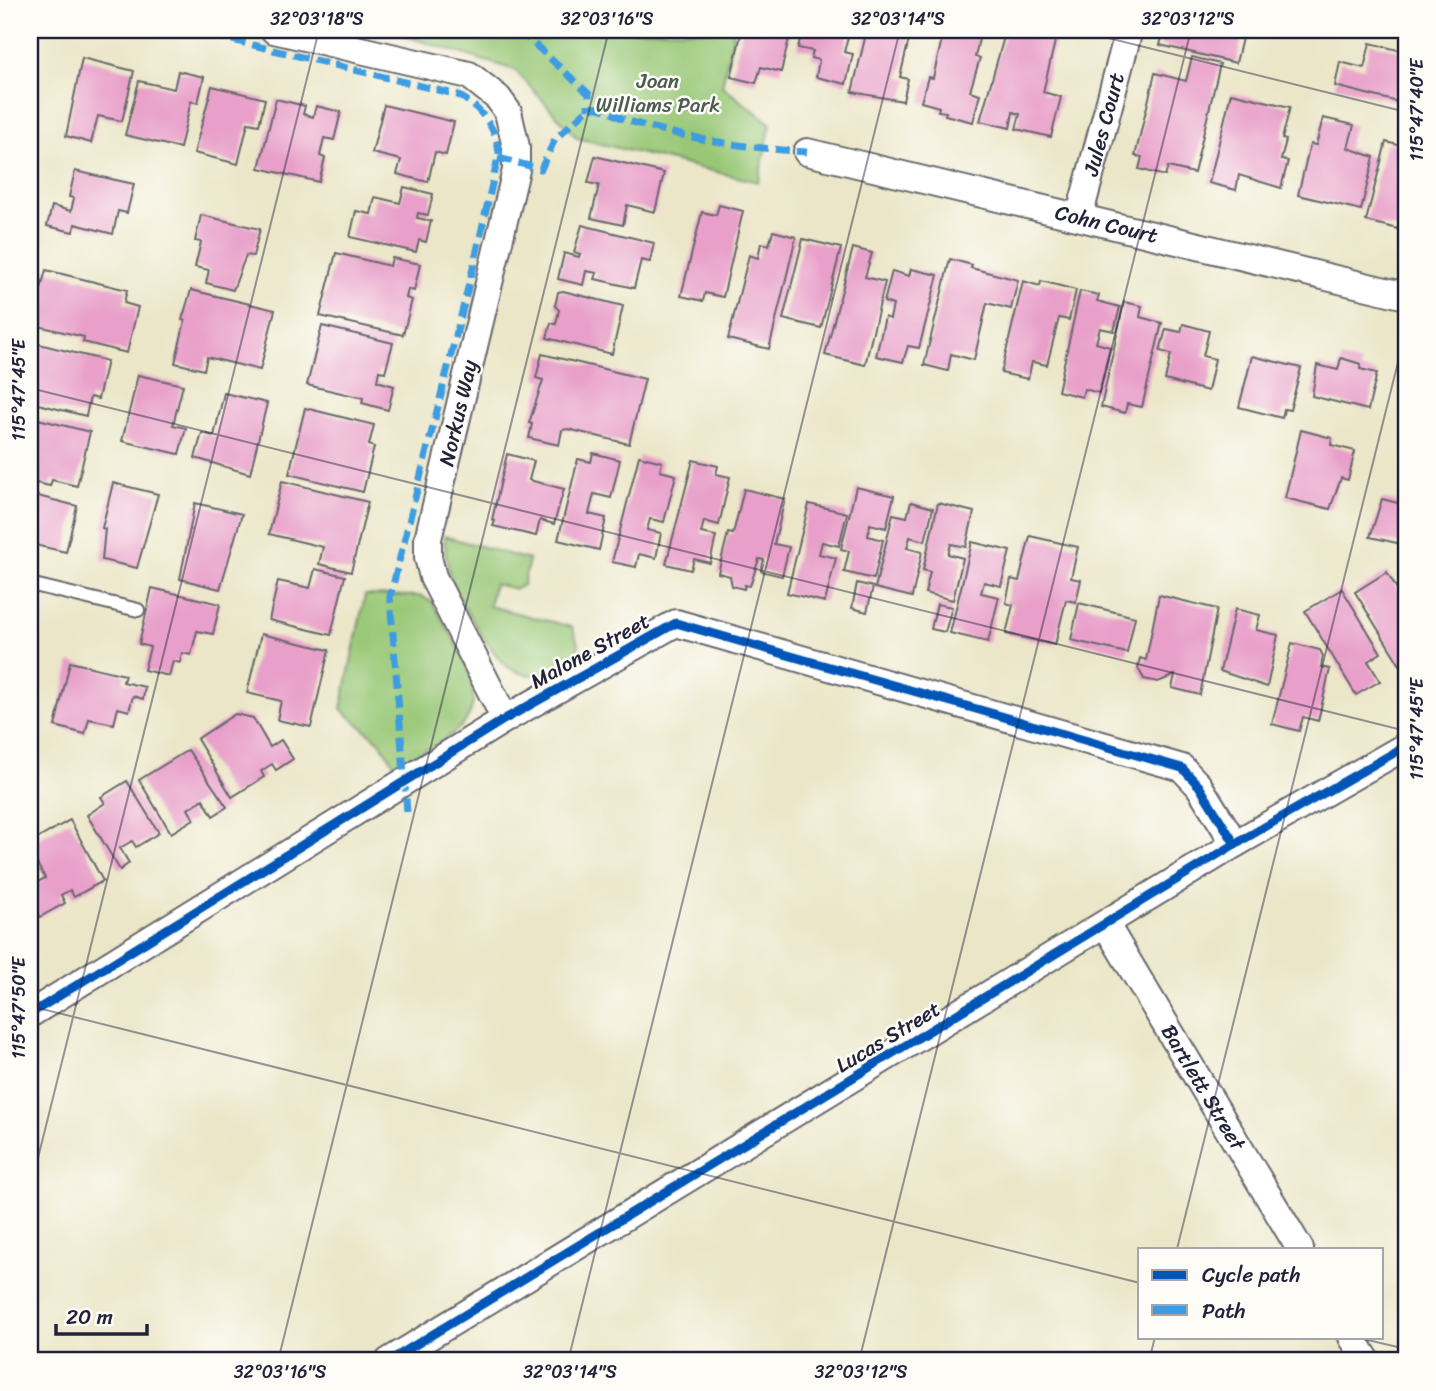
<svg xmlns="http://www.w3.org/2000/svg" width="1436" height="1391" font-family="Sriracha,sans-serif">
	<rect width="100%" height="100%" fill="#fdfcf7"/>
	<filter id="ink" filterUnits="userSpaceOnUse"><feTurbulence type="fractalNoise" baseFrequency=".0143" numOctaves="2"/><feDisplacementMap in="SourceGraphic" scale="14" xChannelSelector="R" yChannelSelector="G"/><feConvolveMatrix kernelMatrix="1 2 1 2 8 2 1 2 1" color-interpolation-filters="sRGB"/></filter>
	<filter id="wash" filterUnits="userSpaceOnUse"><feTurbulence type="fractalNoise" baseFrequency=".00686" numOctaves="4" result="noise"/><feDisplacementMap in="SourceGraphic" scale="28" xChannelSelector="R" yChannelSelector="G"/><feGaussianBlur stdDeviation="1.57" result="paint"/><feColorMatrix in="noise" values="0 0 0 0 0 0 0 0 0 0 0 0 0 0 0 0 0 1.4 0 .05"/><feComposite in="paint" operator="in"/></filter>
	<g filter="url(#wash)">
		<rect width="100%" height="100%" fill="#ebe6c8"/>
		<g fill="#98c776" stroke="#5d7458" stroke-width="2">
			<polygon points="734,30 722,86 771,124 758,182 577,138 515,70 388,31"/>
			<path d="M444,536L529,560L523,585L516,589L494,584L489,606L572,627L579,646C575,659 566,666 553,671C539,676 524,676 511,669C494,659 461,604 453,584C447,569 445,552 444,536Z"/>
			<path d="M365,595L421,596L432,602C451,638 499,696 456,731C439,745 415,754 396,767L380,742L341,709Z"/>
		</g>
		<g id="blocks">
			<g fill="#e89fc9">
				<polygon points="742,30 791,30 781,72 761,67 756,83 731,77"/>
				<polygon points="802,30 850,30 844,52 853,54 846,84 816,77 819,60 811,58 813,51 798,48"/>
				<polygon points="867,30 888,30 910,35 900,77 908,79 903,101 852,92"/>
				<polygon points="944,30 980,34 975,57 980,58 970,91 980,94 973,122 945,115 946,112 938,111 939,107 921,102 928,77 933,78"/>
				<polygon points="1006,30 1057,33 1043,92 1061,97 1051,137 1016,129 1020,114 1013,112 1010,128 980,121"/>
				<polygon points="1164,30 1244,30 1236,63 1160,45"/>
				<polygon points="1370,43 1406,52 1406,104 1335,86 1340,62 1364,68"/>
				<polygon points="1192,57 1220,64 1194,173 1168,167 1165,176 1139,169 1142,157 1135,156 1155,73 1186,81"/>
				<polygon points="82,58 134,71 122,121 98,116 91,143 66,136"/>
				<polygon points="178,71 204,77 198,103 191,101 180,148 125,135 139,81 174,89"/>
				<polygon points="212,86 265,99 259,125 248,123 238,164 194,153"/>
				<polygon points="1231,93 1290,107 1282,139 1286,140 1281,160 1288,161 1281,188 1239,175 1236,190 1209,183"/>
				<polygon points="276,99 305,106 303,114 313,117 316,106 341,112 334,140 324,138 320,156 325,158 319,182 259,168"/>
				<polygon points="384,105 454,122 446,155 435,152 428,182 397,174 401,160 372,153"/>
				<polygon points="1323,118 1354,125 1348,148 1374,157 1361,210 1298,195 1310,144 1316,145"/>
				<polygon points="1386,142 1406,147 1406,231 1366,221"/>
				<polygon points="595,156 664,173 655,212 627,205 623,225 591,218 599,185 588,183"/>
				<polygon points="75,171 134,184 127,213 118,211 113,234 75,224 73,232 47,226 52,206 71,211 74,198 69,197"/>
				<polygon points="404,187 433,194 428,215 418,213 417,218 431,221 426,242 419,240 416,252 350,237 356,211 371,214 375,197 400,203"/>
				<polygon points="719,205 743,211 723,297 705,293 703,301 681,296 702,212 716,215"/>
				<polygon points="201,215 260,229 253,256 246,255 233,290 206,283 209,270 195,267 201,242 195,241"/>
				<polygon points="582,225 654,243 650,262 641,260 634,288 595,279 597,273 586,271 583,285 558,279 564,253 579,257 580,254 574,252"/>
				<polygon points="773,231 796,237 769,349 728,339 749,255 758,258 761,243 769,245"/>
				<polygon points="803,239 841,248 821,328 783,319"/>
				<polygon points="853,248 872,253 865,277 885,282 865,365 825,355"/>
				<polygon points="336,253 390,266 392,258 420,264 414,291 408,289 406,298 412,300 403,335 320,316"/>
				<polygon points="950,259 972,265 971,268 1018,280 1011,309 987,303 974,360 951,354 948,371 924,365"/>
				<polygon points="911,269 938,275 919,348 908,346 903,362 876,356 885,317 890,319 893,305 884,302 892,271 909,276"/>
				<polygon points="46,270 127,290 124,303 138,307 127,353 83,342 84,337 30,324 30,297 38,300"/>
				<polygon points="1023,281 1040,286 1041,281 1076,290 1069,320 1059,318 1047,365 1032,362 1028,379 1001,373"/>
				<polygon points="191,290 275,310 260,370 207,357 204,370 175,363 185,321 182,320"/>
				<polygon points="563,291 623,306 612,354 547,338 551,323 556,324 559,310 555,306 558,292"/>
				<polygon points="1080,291 1099,295 1097,301 1120,307 1114,331 1100,328 1096,343 1110,347 1099,393 1084,389 1082,397 1058,391"/>
				<polygon points="1124,302 1142,306 1140,317 1162,323 1142,407 1127,404 1125,413 1101,407"/>
				<polygon points="1183,324 1209,331 1203,356 1215,359 1208,391 1165,380 1171,354 1160,351 1166,329 1181,332"/>
				<polygon points="322,326 393,343 385,372 379,371 377,381 394,386 388,410 362,403 363,398 307,385"/>
				<polygon points="35,343 107,361 98,399 90,397 86,416 38,404 38,407 30,405 30,379 33,372 30,371 30,363"/>
				<polygon points="542,354 645,379 629,444 568,429 562,430 559,445 529,438 532,424 529,423 543,380 536,378"/>
				<polygon points="1252,356 1301,368 1290,410 1284,409 1282,418 1239,407"/>
				<polygon points="1341,358 1361,364 1360,369 1377,373 1368,410 1312,396 1317,365 1338,370"/>
				<polygon points="138,375 183,385 173,425 186,428 179,454 122,441"/>
				<polygon points="224,393 267,403 250,474 195,458 202,433 214,436"/>
				<polygon points="305,408 374,425 369,445 374,447 363,492 289,474"/>
				<polygon points="30,417 90,432 77,486 52,480 50,486 36,483 35,488 30,487"/>
				<polygon points="1301,430 1332,438 1331,445 1355,451 1348,480 1341,478 1330,509 1285,498"/>
				<polygon points="593,453 620,460 611,498 594,494 589,514 606,518 599,550 558,540 578,459 591,462"/>
				<polygon points="507,454 534,461 529,480 564,489 554,524 540,520 536,536 493,526 495,521 492,520"/>
				<polygon points="639,456 662,462 660,471 676,475 664,522 650,519 647,530 661,533 656,558 639,554 636,567 612,562"/>
				<polygon points="693,460 718,466 716,474 730,477 719,525 704,521 701,533 716,536 710,563 694,559 691,570 666,564"/>
				<polygon points="282,481 368,502 351,572 319,564 323,547 269,534"/>
				<polygon points="113,483 158,494 137,568 102,560 105,529 102,528"/>
				<polygon points="856,487 894,496 886,528 870,524 868,536 883,540 874,579 844,572 849,551 841,549"/>
				<polygon points="744,489 785,499 774,544 789,547 782,576 761,571 764,560 759,559 750,586 745,585 744,589 732,586 730,576 718,573 728,533 733,534"/>
				<polygon points="30,494 77,506 66,552 30,544"/>
				<polygon points="1382,499 1406,505 1406,545 1370,537"/>
				<polygon points="911,502 933,508 925,541 910,537 907,548 922,552 912,597 875,588 893,514 907,517"/>
				<polygon points="195,503 242,514 220,589 180,579"/>
				<polygon points="938,503 974,512 966,547 951,544 948,554 963,558 953,600 925,593 930,572 923,570"/>
				<polygon points="809,504 847,513 839,546 822,542 819,554 836,558 825,602 787,593"/>
				<polygon points="1030,536 1078,547 1071,578 1081,580 1076,602 1066,600 1055,645 1006,634 1013,605 1006,603 1011,579 1019,581"/>
				<polygon points="972,542 1010,551 1001,586 984,582 981,593 999,597 988,642 950,633"/>
				<polygon points="315,569 345,576 331,635 269,620 278,581 310,588"/>
				<polygon points="1387,572 1406,604 1406,661 1400,665 1355,592"/>
				<polygon points="857,583 873,587 867,612 852,608"/>
				<polygon points="152,588 220,604 213,634 197,631 191,655 182,653 180,663 173,661 169,676 144,670 150,647 139,644"/>
				<polygon points="1342,589 1381,653 1368,661 1380,681 1356,695 1305,611"/>
				<polygon points="1159,595 1217,609 1200,695 1172,688 1175,675 1158,682 1144,679 1138,668 1140,658 1146,660"/>
				<polygon points="1079,603 1135,617 1127,653 1071,640"/>
				<polygon points="937,604 952,607 945,632 931,629"/>
				<polygon points="1235,609 1260,615 1256,630 1278,635 1267,687 1220,671"/>
				<polygon points="261,634 329,650 311,727 277,720 281,701 247,693"/>
				<polygon points="1292,643 1320,650 1323,656 1321,667 1330,669 1318,721 1303,717 1299,731 1272,724"/>
				<polygon points="70,662 125,675 123,682 145,687 143,699 133,696 129,711 118,708 114,724 89,719 85,734 55,726"/>
				<polygon points="235,714 253,718 270,747 281,740 293,759 276,770 272,764 261,771 264,777 232,797 197,739"/>
				<polygon points="188,750 227,807 213,816 203,799 188,809 194,819 171,833 139,780"/>
				<polygon points="127,781 159,833 136,847 132,841 120,848 129,863 120,870 87,815 105,803 101,797"/>
				<polygon points="70,820 103,881 74,897 70,890 61,895 65,903 40,917 30,898 30,886 45,878 30,851 30,843"/>
			</g>
		</g>
	</g>
	<g filter="url(#ink)">
		<use href="#blocks" fill-opacity="0" stroke="#68676c" stroke-width="2"/>
		<g fill="none" stroke-linecap="round" stroke-linejoin="round">
			<defs>
				<polyline id="service" points="30,584 138,610"/>
				<g id="minor">
					<polyline points="274,30 469,75 498,98 508,112 516,147 516,170 428,539 428,557 433,577 505,719"/>
					<path id="s1" d="M807,152L1406,296"/>
					<path id="s2" d="M1079,217L1129,30"/>
					<path id="s3" d="M1106,925L1300,1249"/>
					<polyline points="30,1014 505,719 676,623 1182,768 1199,786 1235,844"/>
					<polyline points="1352,1337 1367,1361"/>
					<polyline points="389,1361 1235,844 1406,746"/>
				</g>
			</defs>
			<use href="#service" stroke="#68676c" stroke-width="16"/>
			<use href="#minor" stroke="#68676c" stroke-width="30"/>
			<use href="#service" stroke="#fff" stroke-width="12"/>
			<use href="#minor" stroke="#fff" stroke-width="26"/>
			<g stroke="#3c9ce2" stroke-width="7" stroke-dasharray="14 7" stroke-linecap="butt">
				<path d="M191,30L458,95C481,108 496,127 499,153L474,264L390,597L407,812"/>
				<polyline points="519,30 589,94 588,109"/>
				<path d="M498,158L541,169L555,139L589,108C603,105 616,117 629,121C686,139 748,148 807,152"/>
			</g>
			<defs>
				<g id="cycleway">
					<polyline points="30,1014 505,719 676,623 1182,768 1199,786 1235,844"/>
					<polyline points="389,1361 1235,844 1406,746"/>
				</g>
			</defs>
			<use href="#cycleway" stroke="#fdfcf7" stroke-width="13"/>
			<use href="#cycleway" stroke="#0057b8" stroke-width="9"/>
		</g>
	</g>
	<path fill="none" stroke="#22223b" stroke-width="2" stroke-opacity="0.45" d="M1076,30L1406,112M30,388L1406,731M30,1006L1140,1283M30,1190L319,30M1177,1249L1406,330M1355,1337L1406,1349M278,1361L609,30M568,1361L900,30M859,1361L1191,30M1149,1361L1155,1337"/>
	<g text-anchor="middle" dominant-baseline="central" stroke-width="5" stroke-linejoin="round" paint-order="stroke">
		<g font-size="21" fill="#4b5c50" stroke="#fdfcf7">
			<text x="658" y="81">Joan<tspan x="658" dy="24">Williams Park</tspan></text>
		</g>
		<g font-size="21" fill="#22223b" stroke="#fdfcf7">
			<text stroke="none"><textPath href="#s2" startOffset="96">Jules Court</textPath></text>
			<text stroke="none"><textPath href="#s1" startOffset="308">Cohn Court</textPath></text>
			<text transform="translate(458 413) rotate(-77)">Norkus Way</text>
			<text transform="translate(590 651) rotate(-29)">Malone Street</text>
			<text transform="translate(888 1037) rotate(-31)">Lucas Street</text>
			<text stroke="none"><textPath href="#s3" startOffset="189">Bartlett Street</textPath></text>
		</g>
	</g>
	<rect width="1436" height="1391" fill="none" stroke="#fdfcf7" stroke-width="77"/>
	<rect x="1138" y="1248" width="245" height="91" fill="#fdfcf7" stroke="#a5a5ac" stroke-width="2"/>
	<rect x="1152" y="1270" width="35" height="10" fill="#0057b8" stroke="#a5a5ac" stroke-width="2"/>
	<text x="1202" y="1282" font-size="21" fill="#22223b">Cycle path</text>
	<rect x="1152" y="1305" width="35" height="10" fill="#3c9ce2" stroke="#a5a5ac" stroke-width="2"/>
	<text x="1202" y="1318" font-size="21" fill="#22223b">Path</text>
	<path d="M56 1324v10h91v-10" fill="none" stroke="#22223b" stroke-width="3.5"/>
	<text x="66" y="1324" font-size="21" fill="#22223b" stroke="#fdfcf7" stroke-width="5" paint-order="stroke">20 m</text>
	<rect x="38" y="38" width="1360" height="1314" fill="none" stroke="#22223b" stroke-width="2.5"/>
	<g font-size="18" text-anchor="middle" fill="#22223b">
		<text x="317" y="25">32°03'18"S</text>
		<text x="607" y="25">32°03'16"S</text>
		<text x="898" y="25">32°03'14"S</text>
		<text x="1188" y="25">32°03'12"S</text>
		<text transform="translate(1417 110) rotate(-90)" y="6">115°47'40"E</text>
		<text transform="translate(19 390) rotate(-90)" y="6">115°47'45"E</text>
		<text transform="translate(1417 729) rotate(-90)" y="6">115°47'45"E</text>
		<text transform="translate(19 1008) rotate(-90)" y="6">115°47'50"E</text>
		<text x="280" y="1378">32°03'16"S</text>
		<text x="570" y="1378">32°03'14"S</text>
		<text x="861" y="1378">32°03'12"S</text>
	</g>
</svg>
